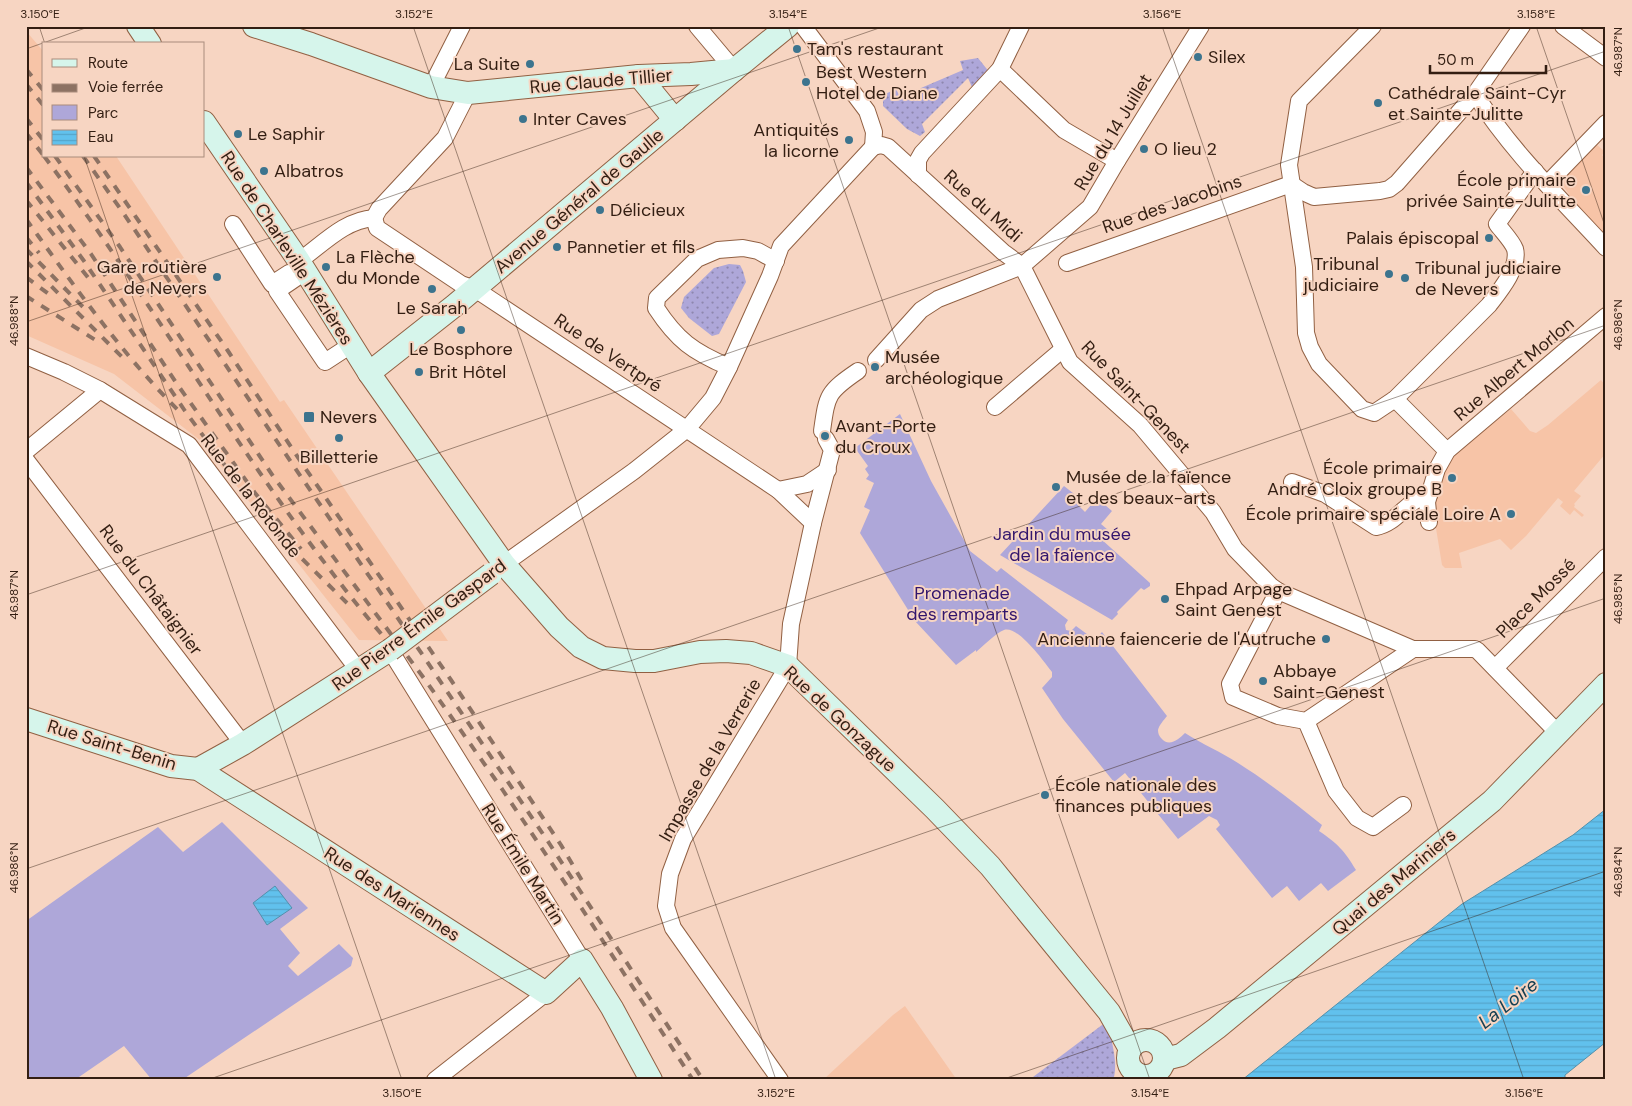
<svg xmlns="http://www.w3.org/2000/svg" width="1632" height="1106" font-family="'DM Sans',sans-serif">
	<defs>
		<pattern id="grass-dots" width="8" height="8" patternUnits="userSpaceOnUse" patternTransform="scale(1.25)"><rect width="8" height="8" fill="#aea7d9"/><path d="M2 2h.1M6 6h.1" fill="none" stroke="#8e87af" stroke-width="1.8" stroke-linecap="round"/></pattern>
		<pattern id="water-rules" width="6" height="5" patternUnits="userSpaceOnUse" patternTransform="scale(1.25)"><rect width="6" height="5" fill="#61c1ed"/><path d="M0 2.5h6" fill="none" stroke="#55a5ca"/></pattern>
	</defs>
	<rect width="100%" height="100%" fill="#f7d5c2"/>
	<g fill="#f7c4a7">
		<polygon points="26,31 44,52 44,156 116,156 280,402 284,400 448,641 359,640 201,441 114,374 26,335"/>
		<polygon points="1596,144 1605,152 1602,155 1606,159 1606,236 1573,200 1559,180"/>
		<polygon points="1601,380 1606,386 1606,453 1574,491 1581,496 1574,504 1575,505 1574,507 1584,515 1582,517 1574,510 1570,515 1560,506 1563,502 1558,498 1526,536 1511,550 1500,539 1459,553 1462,568 1445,568 1442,565 1433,510 1445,467 1459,450 1511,409 1530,431 1536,433 1548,425"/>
		<polygon points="905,1006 957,1080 823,1080 893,1015"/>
	</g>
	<g fill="url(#grass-dots)">
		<polygon points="978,58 990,73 974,92 968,78 922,124 925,132 920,136 907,129 883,106 883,95 896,89 900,97 963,70 960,61"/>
		<polygon points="729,264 740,265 743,271 746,282 719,334 712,336 689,318 681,308 684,297 714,268"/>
		<path d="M1106,1022C1111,1036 1119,1065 1113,1080H1029Z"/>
	</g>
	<g fill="#aea7d9">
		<path d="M900,414L931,481L970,551L997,572L1001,568L1068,620L1065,625L1066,630L1071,631L1076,626L1095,640L1102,632L1167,716C1164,720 1159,725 1158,730C1158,733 1159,736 1161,738C1169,748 1179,739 1185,733C1202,744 1221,752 1238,763C1268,782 1295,803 1322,825L1319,831C1338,844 1344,850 1356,870L1328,891L1321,883L1299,901L1287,886L1272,898L1216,829L1220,825L1217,820L1209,816L1178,839L1125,773L1114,782L1063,719L1042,688L1052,677V672C1044,662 1018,625 1004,630C996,633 983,646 976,652V650L956,665L915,621L860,533L870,510L864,507L874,483L866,479L869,475L865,469L868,466L855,448Z"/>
		<polygon points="1064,486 1078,497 1074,501 1085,512 1097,498 1112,511 1101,524 1108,530 1101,539 1150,583 1150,586 1144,590 1141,588 1117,612 1118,614 1112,620 1000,555"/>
		<polygon points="222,822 308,908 280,929 300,953 288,966 298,976 339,944 353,958 351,966 182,1080 152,1080 124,1046 79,1077 81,1080 26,1080 26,921 158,827 183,852"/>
	</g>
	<g fill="url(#water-rules)" stroke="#5390ab">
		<polygon points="1606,809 1606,1042 1565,1075 1565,1080 1242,1080 1462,904 1573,835"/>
		<polygon points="275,886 292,908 267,925 253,903"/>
	</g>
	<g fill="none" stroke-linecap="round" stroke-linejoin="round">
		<defs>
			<g id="street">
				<polyline points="697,26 734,70"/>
				<polyline points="803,26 867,111 874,132 873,147"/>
				<path d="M1373,26L1299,101L1289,165L1304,267L1306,333L1310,347L1319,364L1362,409L1374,413L1395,399L1489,305C1499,292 1520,267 1515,249C1512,241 1502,231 1497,224L1535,171"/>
				<polyline points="1563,26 1606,58"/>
				<polyline points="1000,69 1064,130 1117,161"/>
				<polyline points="431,87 462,26"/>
				<path d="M1475,94C1511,151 1560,198 1606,248"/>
				<polyline points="873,147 881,145 888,147 1003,252 1022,266 1070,362 1140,425 1213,512 1235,549 1271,586 1278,591 1413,649 1475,649 1478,651 1558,733"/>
				<polyline points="918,175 918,160 922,153 1000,69 1021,26"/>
				<polyline points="1291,184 1303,192 1314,197 1380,191 1389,189 1397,183 1475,94 1522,26"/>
				<polyline points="1547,184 1606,123"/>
				<polyline points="374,218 377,228 461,284 475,289 778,490 813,523"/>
				<polyline points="374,218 379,209 445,138 468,93"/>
				<polyline points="233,224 272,284 289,273"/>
				<path d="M299,261C322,245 344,220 374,218"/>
				<polyline points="1067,263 1291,184"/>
				<polyline points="305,272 277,291 325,362 351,345"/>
				<polyline points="26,356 64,372 100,390 189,445 359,671"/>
				<polyline points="876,360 921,310 938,299 1022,266 1090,207 1117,161 1201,26"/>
				<path d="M729,367C693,352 677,340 656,308L657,298L697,259L718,250L743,248L758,251L776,261"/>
				<polyline points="1395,399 1447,451"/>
				<polyline points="995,407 1063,349"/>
				<path d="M822,431C827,395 827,392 858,371"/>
				<polyline points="26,451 100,390"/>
				<polyline points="26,460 243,744"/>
				<path d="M1292,482L1325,494L1376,527C1397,524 1408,498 1429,495"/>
				<polyline points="778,490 807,484 828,470"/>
				<polyline points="1429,522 1427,502 1437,469 1447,451 1606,316"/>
				<polyline points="504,564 634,471 687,429 713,398 729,367 770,276 781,246 873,147"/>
				<polyline points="1278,591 1230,684 1233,697 1278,716 1306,721 1413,649"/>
				<polyline points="390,650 582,960"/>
				<polyline points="1495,668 1606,557"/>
				<polyline points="1306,721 1336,791 1357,818 1373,827 1403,805"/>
				<polyline points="435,1080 546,993"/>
				<polyline points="780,1080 673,928 666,906 670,874 683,839 788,666 791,624 813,523 832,450 826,439"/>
			</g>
			<g id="secondary">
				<polyline points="138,26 150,44"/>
				<polyline points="254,26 311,44 431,87 468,93 639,76 691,74 734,70"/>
				<polyline points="639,76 675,120"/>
				<polyline points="204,122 299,261 369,373 504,564 559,627 581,647 603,658 635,661 654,661 700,652 726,651 751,653 788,666 935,809 990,866 1109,1012 1130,1049"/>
				<polyline points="369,373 454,306 734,70 788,26"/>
				<polyline points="26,719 171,766 198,769 546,993 582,960 612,1008 651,1080"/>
				<polyline points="198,769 243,744 390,650"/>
				<circle cx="1146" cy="1058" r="18"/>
				<polyline points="1165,1059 1181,1055 1217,1028 1492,801 1606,684"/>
			</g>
		</defs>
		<use href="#street" stroke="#916043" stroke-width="18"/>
		<use href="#secondary" stroke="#916043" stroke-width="24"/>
		<use href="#street" stroke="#fff" stroke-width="16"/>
		<use href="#secondary" stroke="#d6f5eb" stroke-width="22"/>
		<g stroke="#8d7263" stroke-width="4" stroke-dasharray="9 9" stroke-linecap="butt">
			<polyline points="26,69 44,91"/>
			<polyline points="26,84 44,106"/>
			<polyline points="26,118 44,141"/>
			<polyline points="26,133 44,156"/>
			<path d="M44,156C165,318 262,497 395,650"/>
			<polyline points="55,156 120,247 273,476 426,681 502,789 575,898 693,1080"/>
			<polyline points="83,156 124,214 295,468 391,608 549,843 703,1080"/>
			<polyline points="94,156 228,351 299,459 451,680 561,845 584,884"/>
			<polyline points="26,167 91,254 177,384 255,493 301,549"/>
			<polyline points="26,182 84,261 185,411 254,505 283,540 347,603"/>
			<polyline points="26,200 90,280"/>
			<path d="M26,219C75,287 123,356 182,414"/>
			<polyline points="26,237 39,253"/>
			<polyline points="26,249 84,308"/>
			<polyline points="26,261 127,362"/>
			<polyline points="26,277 54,298"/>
			<polyline points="26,296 100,343"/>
		</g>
		<defs>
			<polyline id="secondary-bridge" points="390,650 491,574"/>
		</defs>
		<use href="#secondary-bridge" stroke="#916043" stroke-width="24" stroke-linecap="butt"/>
		<use href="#secondary-bridge" stroke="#d6f5eb" stroke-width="22"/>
	</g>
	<path fill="none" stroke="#331e12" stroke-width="1" stroke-opacity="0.45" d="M39,26L45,44M413,26L776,1080M788,26L1150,1080M1162,26L1524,1080M1536,26L1606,229M26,49L91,26M84,156L402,1080M26,322L885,26M26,595L1606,51M26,869L1606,325M26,1075L28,1080M207,1080L1606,598M1001,1080L1606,871"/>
	<g fill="#3c748e" stroke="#f7d5c2" stroke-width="2">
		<circle cx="797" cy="49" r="5"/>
		<circle cx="1198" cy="57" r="5"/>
		<circle cx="530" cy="64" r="5"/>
		<circle cx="806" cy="82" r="5"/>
		<circle cx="1378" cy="103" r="5"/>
		<circle cx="523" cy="119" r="5"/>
		<circle cx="238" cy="134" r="5"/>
		<circle cx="849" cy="140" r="5"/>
		<circle cx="1144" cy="149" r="5"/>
		<circle cx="264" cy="171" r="5"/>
		<circle cx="1586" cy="190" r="5"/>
		<circle cx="600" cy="210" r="5"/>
		<circle cx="1489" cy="238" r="5"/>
		<circle cx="557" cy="247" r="5"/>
		<circle cx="326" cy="267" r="5"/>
		<circle cx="1389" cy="274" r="5"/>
		<circle cx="217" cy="277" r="5"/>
		<circle cx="1405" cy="278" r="5"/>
		<circle cx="432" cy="289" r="5"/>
		<circle cx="461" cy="330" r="5"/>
		<circle cx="875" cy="367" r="5"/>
		<circle cx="419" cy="372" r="5"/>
		<rect x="303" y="411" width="12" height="12" rx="2.5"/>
		<circle cx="825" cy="436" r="5"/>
		<circle cx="339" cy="438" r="5"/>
		<circle cx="1452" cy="478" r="5"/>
		<circle cx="1056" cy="487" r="5"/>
		<circle cx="1511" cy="514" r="5"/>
		<circle cx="1165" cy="599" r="5"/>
		<circle cx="1326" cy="639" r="5"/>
		<circle cx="1263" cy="681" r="5"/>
		<circle cx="1045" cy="795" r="5"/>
	</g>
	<g text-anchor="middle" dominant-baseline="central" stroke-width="4" stroke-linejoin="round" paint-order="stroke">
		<g font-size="18" fill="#331e12" stroke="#f7d5c2" text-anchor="start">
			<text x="807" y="49">Tam's restaurant</text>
			<text x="1208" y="57">Silex</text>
			<text x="520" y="64" text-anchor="end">La Suite</text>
			<text x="816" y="72">Best Western<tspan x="816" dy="21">Hotel de Diane</tspan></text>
			<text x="1388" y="93">Cathédrale Saint-Cyr<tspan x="1388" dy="21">et Sainte-Julitte</tspan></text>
			<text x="533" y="119">Inter Caves</text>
			<text x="839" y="130" text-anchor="end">Antiquités<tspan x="839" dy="21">la licorne</tspan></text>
			<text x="248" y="134">Le Saphir</text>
			<text x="1154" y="149">O lieu 2</text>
			<text x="274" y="171">Albatros</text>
			<text x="1576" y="180" text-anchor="end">École primaire<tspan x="1576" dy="21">privée Sainte-Julitte</tspan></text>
			<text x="610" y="210">Délicieux</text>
			<text x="1479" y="238" text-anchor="end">Palais épiscopal</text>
			<text x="567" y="247">Pannetier et fils</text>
			<text x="336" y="257">La Flèche<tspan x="336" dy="21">du Monde</tspan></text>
			<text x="1379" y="264" text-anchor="end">Tribunal<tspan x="1379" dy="21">judiciaire</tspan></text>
			<text x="207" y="267" text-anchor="end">Gare routière<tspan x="207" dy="21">de Nevers</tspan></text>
			<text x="1415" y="268">Tribunal judiciaire<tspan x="1415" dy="21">de Nevers</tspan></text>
			<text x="432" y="308" text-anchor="middle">Le Sarah</text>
			<text x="461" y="349" text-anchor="middle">Le Bosphore</text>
			<text x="885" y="357">Musée<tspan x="885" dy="21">archéologique</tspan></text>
			<text x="429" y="372">Brit Hôtel</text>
			<text x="320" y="417">Nevers</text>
			<text x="835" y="426">Avant-Porte<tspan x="835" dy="21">du Croux</tspan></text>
			<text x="339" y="457" text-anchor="middle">Billetterie</text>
			<text x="1442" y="468" text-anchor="end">École primaire<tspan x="1442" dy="21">André Cloix groupe B</tspan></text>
			<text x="1066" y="477">Musée de la faïence<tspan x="1066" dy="21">et des beaux-arts</tspan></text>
			<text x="1501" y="514" text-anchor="end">École primaire spéciale Loire A</text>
			<text x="1175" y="589">Ehpad Arpage<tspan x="1175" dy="21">Saint Genest</tspan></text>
			<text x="1316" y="639" text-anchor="end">Ancienne faiencerie de l'Autruche</text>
			<text x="1273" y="671">Abbaye<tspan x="1273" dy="21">Saint-Genest</tspan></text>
			<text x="1055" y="785">École nationale des<tspan x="1055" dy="21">finances publiques</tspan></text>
		</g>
		<g font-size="18" fill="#331e12" stroke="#f7d5c2">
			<text transform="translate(601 81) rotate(-5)">Rue Claude Tillier</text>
			<text transform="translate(1113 132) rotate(-59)">Rue du 14 Juillet</text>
			<text transform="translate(579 201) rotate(-40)">Avenue Général de Gaulle</text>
			<text transform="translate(1172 204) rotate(-19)">Rue des Jacobins</text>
			<text transform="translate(983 206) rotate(42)">Rue du Midi</text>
			<text transform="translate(287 248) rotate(57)">Rue de Charleville Mézières</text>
			<text transform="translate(608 353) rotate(34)">Rue de Vertpré</text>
			<text transform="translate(1514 369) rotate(-40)">Rue Albert Morlon</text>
			<text transform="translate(1136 397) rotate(46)">Rue Saint-Genest</text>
			<text transform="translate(251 496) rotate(52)">Rue de la Rotonde</text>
			<text transform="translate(151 590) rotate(53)">Rue du Châtaignier</text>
			<text transform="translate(1536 598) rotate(-45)">Place Mossé</text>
			<text transform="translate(419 625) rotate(-36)">Rue Pierre Émile Gaspard</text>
			<text transform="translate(840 719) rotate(43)">Rue de Gonzague</text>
			<text transform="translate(112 745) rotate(17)">Rue Saint-Benin</text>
			<text transform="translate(710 760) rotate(-60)">Impasse de la Verrerie</text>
			<text transform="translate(523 864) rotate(58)">Rue Émile Martin</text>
			<text transform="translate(1394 882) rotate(-40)">Quai des Mariniers</text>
			<text transform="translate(392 894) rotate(33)">Rue des Mariennes</text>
		</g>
		<g font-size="18" fill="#32156d" stroke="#f7d5c2">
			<text x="1062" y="534">Jardin du musée<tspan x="1062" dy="21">de la faïence</tspan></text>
			<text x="962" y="593">Promenade<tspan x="962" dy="21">des remparts</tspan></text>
		</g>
		<g font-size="19" font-style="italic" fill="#174153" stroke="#f7d5c2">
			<text transform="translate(1508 1003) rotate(-38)">La Loire</text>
		</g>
	</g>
	<rect width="1632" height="1106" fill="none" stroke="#f7d5c2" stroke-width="55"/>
	<rect x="42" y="42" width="162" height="115" fill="#f7d5c2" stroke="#a98c7c"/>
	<rect x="52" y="59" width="25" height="8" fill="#d6f5eb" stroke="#a98c7c"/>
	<text x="88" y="68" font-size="15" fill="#331e12">Route</text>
	<rect x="52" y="84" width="25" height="8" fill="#8d7263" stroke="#a98c7c"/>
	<text x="88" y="92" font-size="15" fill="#331e12">Voie ferrée</text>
	<rect x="52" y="105" width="25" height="15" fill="#aea7d9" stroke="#a98c7c"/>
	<text x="88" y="118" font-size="15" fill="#331e12">Parc</text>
	<rect x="52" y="130" width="25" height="15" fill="url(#water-rules)" stroke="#a98c7c"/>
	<text x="88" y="142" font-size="15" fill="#331e12">Eau</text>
	<path d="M1430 65v8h116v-8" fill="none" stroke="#331e12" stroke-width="2.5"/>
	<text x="1437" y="65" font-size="15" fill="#331e12" stroke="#f7d5c2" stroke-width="4" paint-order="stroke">50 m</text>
	<rect x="28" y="28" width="1576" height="1050" fill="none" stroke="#331e12" stroke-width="2"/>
	<g font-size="12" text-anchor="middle" fill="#331e12">
		<text x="40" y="18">3.150°E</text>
		<text x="414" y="18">3.152°E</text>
		<text x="788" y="18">3.154°E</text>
		<text x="1162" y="18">3.156°E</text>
		<text x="1536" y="18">3.158°E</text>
		<text transform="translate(1618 52) rotate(-90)" y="4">46.987°N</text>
		<text transform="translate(14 321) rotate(-90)" y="4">46.988°N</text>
		<text transform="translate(1618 325) rotate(-90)" y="4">46.986°N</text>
		<text transform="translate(14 595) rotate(-90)" y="4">46.987°N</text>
		<text transform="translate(1618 599) rotate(-90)" y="4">46.985°N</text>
		<text transform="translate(14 868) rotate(-90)" y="4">46.986°N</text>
		<text transform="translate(1618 872) rotate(-90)" y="4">46.984°N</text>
		<text x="402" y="1097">3.150°E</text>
		<text x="776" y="1097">3.152°E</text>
		<text x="1150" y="1097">3.154°E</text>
		<text x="1524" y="1097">3.156°E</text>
	</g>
</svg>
